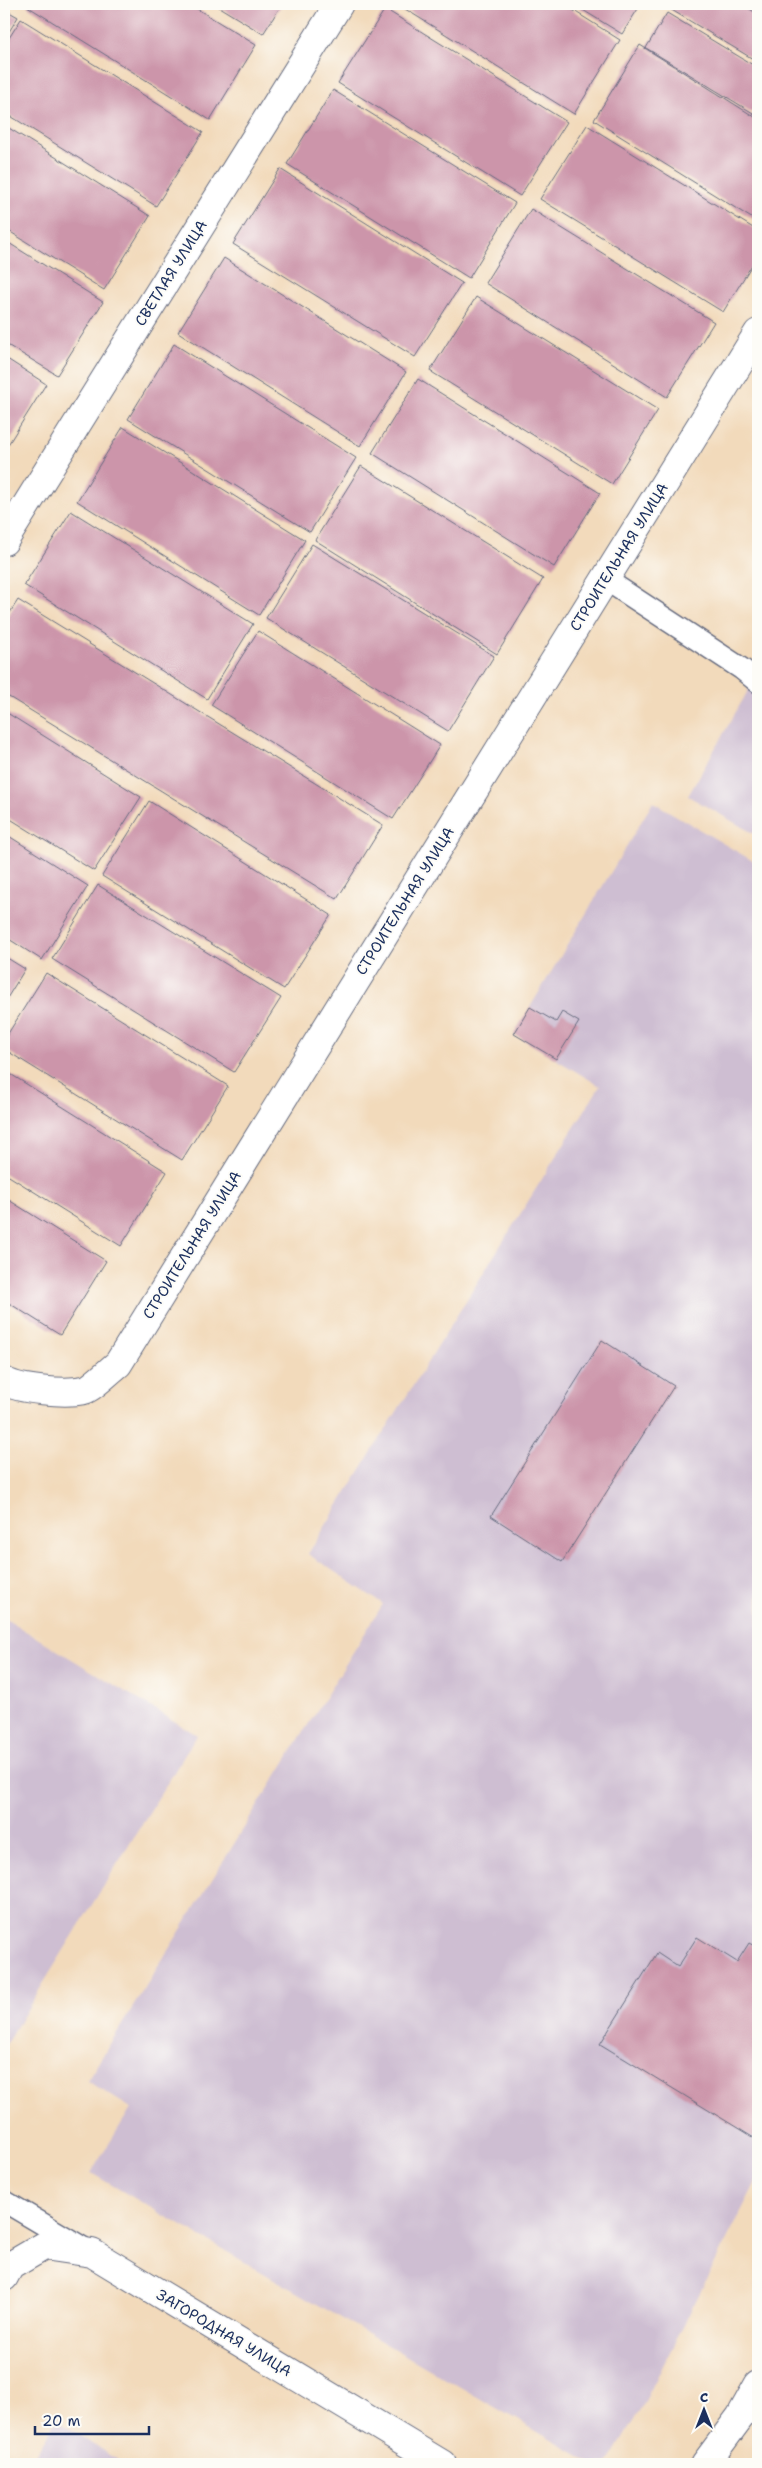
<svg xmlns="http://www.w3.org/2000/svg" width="762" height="2468" font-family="'Shantell Sans',sans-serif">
	<rect width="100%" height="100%" fill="#fdfcf7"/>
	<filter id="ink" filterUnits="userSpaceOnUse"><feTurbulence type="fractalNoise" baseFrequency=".02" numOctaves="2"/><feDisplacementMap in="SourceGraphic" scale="10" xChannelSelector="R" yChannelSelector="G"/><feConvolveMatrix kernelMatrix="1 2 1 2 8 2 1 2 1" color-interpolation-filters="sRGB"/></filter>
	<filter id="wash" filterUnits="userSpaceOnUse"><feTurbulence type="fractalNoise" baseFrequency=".0096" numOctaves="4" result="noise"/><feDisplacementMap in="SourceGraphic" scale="20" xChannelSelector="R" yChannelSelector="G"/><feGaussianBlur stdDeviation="1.12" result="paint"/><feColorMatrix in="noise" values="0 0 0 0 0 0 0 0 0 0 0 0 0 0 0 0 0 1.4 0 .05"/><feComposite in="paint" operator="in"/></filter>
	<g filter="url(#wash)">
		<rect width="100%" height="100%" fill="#f2dabb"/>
		<g fill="#cebed2">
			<polygon points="758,673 758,836 688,796"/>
			<polygon points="653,802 758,864 758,2178 644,2403 608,2464 593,2464 91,2173 131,2108 87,2081 383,1604 308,1554 600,1086 514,1034"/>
			<polygon points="4,1618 197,1735 4,2047"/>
			<polygon points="57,2420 124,2464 29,2464"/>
		</g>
		<g id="blocks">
			<g fill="#cc95aa">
				<polygon points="29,4 189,4 256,45 210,120 27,6"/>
				<polygon points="214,4 282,4 263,34"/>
				<polygon points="397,4 563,4 620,40 574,114"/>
				<polygon points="573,4 641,4 622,34"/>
				<polygon points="673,4 741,4 758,14 758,62 670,9"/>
				<polygon points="4,9 18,17 4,40"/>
				<polygon points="385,9 567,122 520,196 338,83"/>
				<polygon points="667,13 758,68 758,116 646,48"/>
				<polygon points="21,19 203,132 156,206 4,112 4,46"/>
				<polygon points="640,45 758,119 758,222 594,120"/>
				<polygon points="333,90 515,203 469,278 287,164"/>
				<polygon points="4,125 150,216 104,290 4,228"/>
				<polygon points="587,125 758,231 758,255 723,312 540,199"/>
				<polygon points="280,169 462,283 415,357 233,244"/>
				<polygon points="531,209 714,322 667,397 485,283"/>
				<polygon points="4,240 103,302 57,375 4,343"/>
				<polygon points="224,258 406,372 360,446 178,332"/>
				<polygon points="476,297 658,410 612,484 430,371"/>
				<polygon points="174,344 356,458 310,532 128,419"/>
				<polygon points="4,357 46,384 4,451"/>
				<polygon points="418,379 600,493 554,567 372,453"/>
				<polygon points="123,427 305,540 259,615 77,501"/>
				<polygon points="361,466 543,579 497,654 315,540"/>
				<polygon points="71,511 253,624 207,699 24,585"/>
				<polygon points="312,544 494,656 448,731 266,618"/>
				<polygon points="18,600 383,825 337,899 4,694 4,622"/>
				<polygon points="258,631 440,745 393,819 211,705"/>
				<polygon points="4,711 141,797 94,871 4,815"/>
				<polygon points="149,801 331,915 284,989 102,876"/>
				<polygon points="4,833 88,886 42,960 4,936"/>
				<polygon points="98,885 281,998 234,1072 52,959"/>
				<polygon points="4,956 25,969 4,1003"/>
				<polygon points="46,973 228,1086 182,1160 4,1049 4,1040"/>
				<polygon points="530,1007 556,1022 562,1012 579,1022 556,1059 514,1034"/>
				<polygon points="4,1070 167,1172 121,1246 4,1173"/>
				<polygon points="4,1197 106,1261 60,1335 4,1300"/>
				<polygon points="602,1340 674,1386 562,1562 491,1516"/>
				<polygon points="697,1937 737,1962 749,1943 758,1948 758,2131 754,2138 600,2044 657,1953 678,1967"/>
			</g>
		</g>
	</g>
	<g filter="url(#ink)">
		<use href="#blocks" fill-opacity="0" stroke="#666b7f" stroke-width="1"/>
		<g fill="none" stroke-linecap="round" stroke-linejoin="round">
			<defs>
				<g id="service">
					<polyline points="605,579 742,669 758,682"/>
					<polyline points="4,2201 85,2249"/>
				</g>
				<g id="minor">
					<polyline points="4,541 339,4"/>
					<path d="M4,1381C20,1390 65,1394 84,1390C92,1388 110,1370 118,1364L758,333"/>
					<polyline points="4,2277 10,2266 44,2246 92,2253 442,2464"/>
					<polyline points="705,2464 740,2417 758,2385"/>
				</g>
			</defs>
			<use href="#service" stroke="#666b7f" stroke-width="24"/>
			<use href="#minor" stroke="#666b7f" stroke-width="30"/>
			<use href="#service" stroke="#fff" stroke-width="21"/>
			<use href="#minor" stroke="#fff" stroke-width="28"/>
		</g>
	</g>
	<g text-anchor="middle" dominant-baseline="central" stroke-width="4" stroke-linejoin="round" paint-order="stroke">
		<g font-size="15" fill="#1b2f5e" stroke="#fdfcf7">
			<text transform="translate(171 273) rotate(-58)">СВЕТЛАЯ УЛИЦА</text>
			<text transform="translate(619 557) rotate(-58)">СТРОИТЕЛЬНАЯ УЛИЦА</text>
			<text transform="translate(405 901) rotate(-58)">СТРОИТЕЛЬНАЯ УЛИЦА</text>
			<text transform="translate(192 1245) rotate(-58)">СТРОИТЕЛЬНАЯ УЛИЦА</text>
			<text transform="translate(224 2333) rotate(31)">ЗАГОРОДНАЯ УЛИЦА</text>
		</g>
	</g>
	<rect width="762" height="2468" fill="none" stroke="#fdfcf7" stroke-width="20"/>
	<g transform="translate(704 2410)" stroke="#fdfcf7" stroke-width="4" paint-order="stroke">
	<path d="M0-4L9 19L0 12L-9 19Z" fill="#1b2f5e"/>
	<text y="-8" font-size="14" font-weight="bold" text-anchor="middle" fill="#1b2f5e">С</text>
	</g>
	<path d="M35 2426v8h114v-8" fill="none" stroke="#1b2f5e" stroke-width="2.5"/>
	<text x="42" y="2426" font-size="15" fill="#1b2f5e" stroke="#fdfcf7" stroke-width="4" paint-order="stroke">20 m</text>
</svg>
